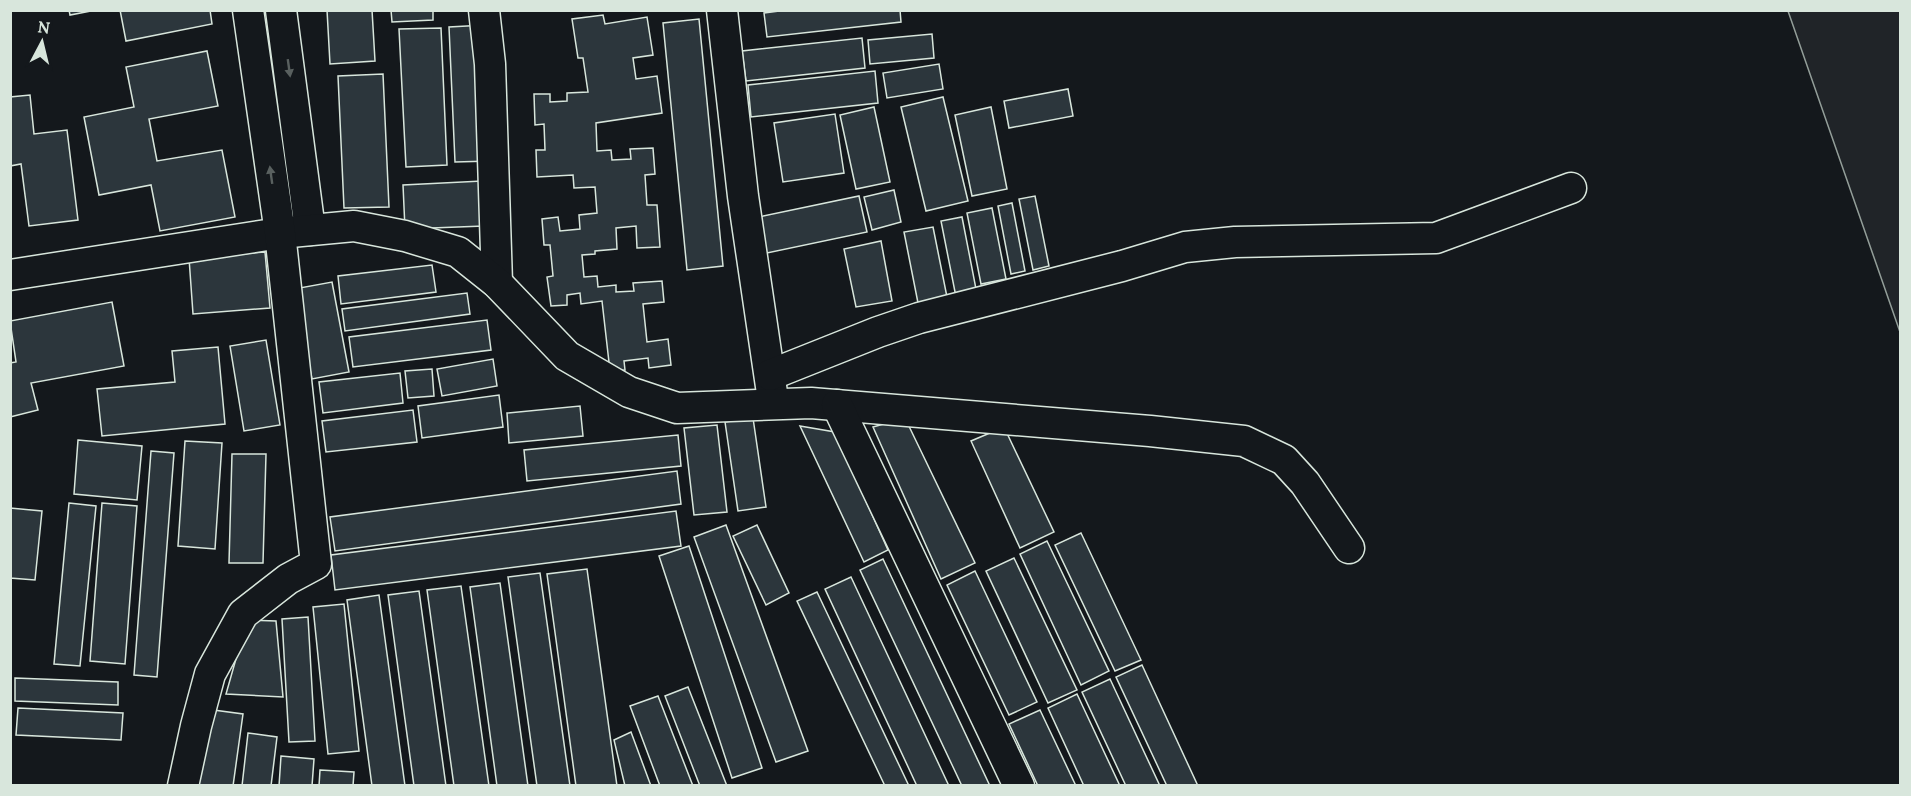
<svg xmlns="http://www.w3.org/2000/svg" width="1911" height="796" font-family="Lora,serif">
	<rect width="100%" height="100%" fill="#14181c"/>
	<polygon fill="#202428" stroke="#939e99" stroke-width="1.5" points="1788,11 1900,11 1900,332"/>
	<g fill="#2c363c" stroke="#d8e6dc" stroke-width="1.5">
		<polygon points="69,10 96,10 70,15"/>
		<polygon points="120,10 210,10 212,24 126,41"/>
		<polygon points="327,10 372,10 375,61 330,64"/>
		<polygon points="391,10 433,10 433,20 392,22"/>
		<polygon points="787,10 900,10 901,22 767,37 764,13"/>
		<polygon points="603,15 605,24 647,17 653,55 633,58 636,79 657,76 662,113 596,123 597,151 611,150 612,160 631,159 630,149 653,148 655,174 645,175 647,205 657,205 660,247 637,248 636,226 616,228 617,249 595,251 595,254 582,255 584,277 597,276 598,287 616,285 616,292 634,291 633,283 662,281 664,302 643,304 647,342 668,339 671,365 649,368 648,358 624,361 625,370 610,371 602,301 581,304 580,293 567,295 567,305 551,306 547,277 553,276 550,245 544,245 542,219 558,217 560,231 580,229 579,215 597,213 595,187 574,188 573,175 537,177 536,150 545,150 544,124 535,125 534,94 550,94 550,102 567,101 567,93 588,92 583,58 578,58 572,19"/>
		<polygon points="699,19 723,266 687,270 663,23"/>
		<polygon points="485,25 491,161 455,162 449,27"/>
		<polygon points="441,28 447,165 406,167 399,29"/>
		<polygon points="932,34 934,58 870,64 868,40"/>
		<polygon points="862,38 865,68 746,81 742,51"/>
		<polygon points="207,51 218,106 149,119 157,161 222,150 235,217 160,231 151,185 99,195 84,117 134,107 126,67"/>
		<polygon points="939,64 943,89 887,98 883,73"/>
		<polygon points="875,71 878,103 751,117 748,85"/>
		<polygon points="383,74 389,207 344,208 338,76"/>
		<polygon points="1068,89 1073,116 1009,128 1004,101"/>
		<polygon points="30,95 34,134 67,130 78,220 29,226 21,164 10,166 10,97"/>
		<polygon points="943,97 968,201 926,211 901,107"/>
		<polygon points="874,107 890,182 856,189 840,115"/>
		<polygon points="991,107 1007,189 972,196 955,115"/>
		<polygon points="835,114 844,173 783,182 774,123"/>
		<polygon points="482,181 484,226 405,229 403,185"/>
		<polygon points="894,190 901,222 872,230 864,197"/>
		<polygon points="859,196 867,232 762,254 754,218"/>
		<polygon points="1035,196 1049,266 1033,270 1019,199"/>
		<polygon points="1012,203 1025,271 1011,274 998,206"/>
		<polygon points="992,208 1006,279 981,284 967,213"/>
		<polygon points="962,217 977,294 956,297 941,221"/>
		<polygon points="933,227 948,302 919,308 904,232"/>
		<polygon points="881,241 892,301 856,307 844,249"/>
		<polygon points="265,252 270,308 193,314 189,258"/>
		<polygon points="432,265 436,292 341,304 338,276"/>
		<polygon points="332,282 349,372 312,379 294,289"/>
		<polygon points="467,293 470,314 345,331 342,309"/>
		<polygon points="112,302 124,366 31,383 38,410 10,417 10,363 16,362 10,321"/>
		<polygon points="487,320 491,350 353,367 349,337"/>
		<polygon points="266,340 280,425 244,431 230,346"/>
		<polygon points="218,347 225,424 102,436 97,389 175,382 172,351"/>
		<polygon points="493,359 497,386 442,396 437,369"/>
		<polygon points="432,369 434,396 408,398 405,371"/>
		<polygon points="400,373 403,403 323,413 319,382"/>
		<polygon points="499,395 503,427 422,438 418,406"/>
		<polygon points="580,406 583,436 509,443 507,413"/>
		<polygon points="413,410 417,442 326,452 322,421"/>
		<polygon points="753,418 766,507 738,511 725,422"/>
		<polygon points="905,418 975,563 941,579 873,427"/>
		<polygon points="717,425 727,512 694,515 684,428"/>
		<polygon points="800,426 835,432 888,550 864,562"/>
		<polygon points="1004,427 1054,532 1020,548 971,441"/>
		<polygon points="678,435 681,466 527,481 524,450"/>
		<polygon points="78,440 142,446 137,500 74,494"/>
		<polygon points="185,441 222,443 215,549 178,546"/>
		<polygon points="151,451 174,453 157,677 134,675"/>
		<polygon points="232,454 266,454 263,563 229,563"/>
		<polygon points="677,471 681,504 335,551 330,517"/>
		<polygon points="69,503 96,506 80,666 54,664"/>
		<polygon points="102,503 137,506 125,664 90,661"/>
		<polygon points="10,508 42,511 35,580 10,578"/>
		<polygon points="676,511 681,546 335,590 331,555"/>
		<polygon points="726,525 808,751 776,762 694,537"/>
		<polygon points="757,525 789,593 766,605 733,536"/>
		<polygon points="1081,533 1141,660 1115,671 1055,545"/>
		<polygon points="1047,541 1109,671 1081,685 1020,554"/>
		<polygon points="689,546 762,768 732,778 659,556"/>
		<polygon points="1014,558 1077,690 1048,703 986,571"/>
		<polygon points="883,559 990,786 962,786 860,570"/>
		<polygon points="587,569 617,786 576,786 547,574"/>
		<polygon points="975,571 1037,702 1009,715 947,585"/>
		<polygon points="540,573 570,786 537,786 508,577"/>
		<polygon points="851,577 949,786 917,786 825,589"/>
		<polygon points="500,583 528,786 497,786 470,587"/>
		<polygon points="461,586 489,786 454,786 427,590"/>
		<polygon points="419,591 446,786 414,786 388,595"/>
		<polygon points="817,592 909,786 885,786 797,601"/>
		<polygon points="379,595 405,786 372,786 347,600"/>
		<polygon points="344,604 359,751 328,754 313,607"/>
		<polygon points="308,617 315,741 289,742 282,619"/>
		<polygon points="247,620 276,621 283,697 226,694"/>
		<polygon points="1142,665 1198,786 1167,786 1116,677"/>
		<polygon points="15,678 118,682 118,705 15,701"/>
		<polygon points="1110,679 1160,786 1126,786 1082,692"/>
		<polygon points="688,687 727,786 700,786 665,696"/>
		<polygon points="1077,694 1120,786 1084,786 1048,708"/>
		<polygon points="658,696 693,786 660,786 630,706"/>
		<polygon points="18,708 123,713 121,740 16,735"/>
		<polygon points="206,709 243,714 233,786 195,786"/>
		<polygon points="1040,710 1076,786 1038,786 1009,724"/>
		<polygon points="631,732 651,786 625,786 614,740"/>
		<polygon points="248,733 277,737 271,786 242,786"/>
		<polygon points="281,756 314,759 312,786 279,786"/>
		<polygon points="320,770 354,772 353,786 319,786"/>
	</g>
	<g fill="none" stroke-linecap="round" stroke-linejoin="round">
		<defs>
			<g id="minor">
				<polyline points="281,10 310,230"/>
				<polyline points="484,10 490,64 497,283"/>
				<polyline points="722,10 743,196 772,393"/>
				<polyline points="10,275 280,233 354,226 405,236 458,252 497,283 567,356 629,392 677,408 811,403 1150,431 1244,441 1284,460 1305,483 1349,548"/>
				<polyline points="770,375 878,332 919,318 1122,266 1185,247 1235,242 1436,238 1571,188"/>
				<polyline points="837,405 1019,786"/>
				<polyline points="183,786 196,726 210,674 243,614 288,579 316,564 280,233 248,10"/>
			</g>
		</defs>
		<use href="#minor" stroke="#d8e6dc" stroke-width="33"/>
		<use href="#minor" stroke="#14181c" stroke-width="30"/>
	</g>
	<defs><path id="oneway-solid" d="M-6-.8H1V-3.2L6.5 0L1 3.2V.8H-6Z" transform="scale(1.5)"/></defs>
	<g fill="#59605f">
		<use href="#oneway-solid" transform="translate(289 68) rotate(82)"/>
		<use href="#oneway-solid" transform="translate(271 175) rotate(-98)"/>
	</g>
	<rect width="1911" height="796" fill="none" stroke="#d8e6dc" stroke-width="24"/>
	<g transform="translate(42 42) rotate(7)" stroke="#14181c" stroke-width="4.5" paint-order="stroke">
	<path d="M0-4.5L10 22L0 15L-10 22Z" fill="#d8e6dc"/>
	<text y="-9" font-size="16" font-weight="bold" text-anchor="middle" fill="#d8e6dc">N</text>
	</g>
</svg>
